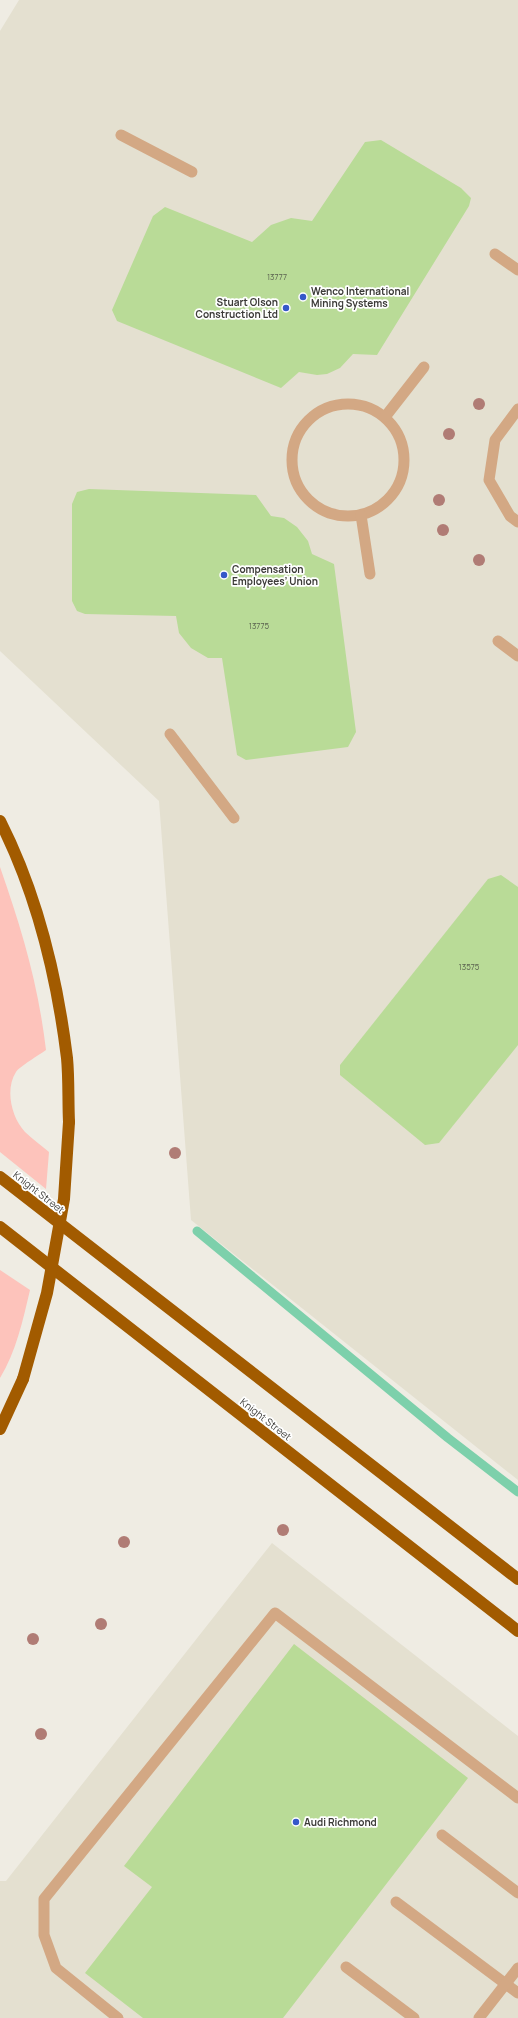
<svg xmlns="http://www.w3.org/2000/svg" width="518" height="2018" font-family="Manrope,sans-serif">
	<rect width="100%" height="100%" fill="#efece3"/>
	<g fill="#e4e0d0">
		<polygon points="19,0 518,0 518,1480 191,1220 159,801 0,651 0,31"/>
		<polygon points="272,1543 518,1736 518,2018 0,2018 0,1881 6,1881"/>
	</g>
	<g fill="#fdc3bb">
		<path d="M0,867C22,930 38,983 46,1050C39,1055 19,1067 16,1072C5,1089 11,1117 25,1132C32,1139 41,1145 49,1152L46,1189L0,1152Z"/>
		<path d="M0,1270L30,1290C23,1320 16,1352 0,1378Z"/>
	</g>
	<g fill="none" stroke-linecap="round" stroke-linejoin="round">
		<polyline stroke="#7dd0ab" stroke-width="9" points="197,1231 448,1438 518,1492"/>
	</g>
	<g fill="#b9db97">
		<polygon points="381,140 461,188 471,198 469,206 377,355 353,354 340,368 327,374 317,375 299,372 281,388 117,321 112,310 153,216 165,207 252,242 271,225 291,218 312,221 365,142"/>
		<polygon points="89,489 256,495 271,516 284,518 297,527 308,541 312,554 334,564 356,732 348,747 246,760 237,755 222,658 208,658 191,648 179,633 176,616 85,614 77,611 72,601 72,504 77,492"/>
		<polygon points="501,875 518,887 518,1045 439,1143 425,1145 340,1075 340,1065 488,879"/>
		<polygon points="294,1644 468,1778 283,2018 143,2018 85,1973 152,1887 124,1866"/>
	</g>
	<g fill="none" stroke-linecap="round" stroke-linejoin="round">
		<g stroke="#d3a884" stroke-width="11">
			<polyline points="121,135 192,172"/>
			<polyline points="495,254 518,270"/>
			<circle cx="348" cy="460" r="56"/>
			<polyline points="385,417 424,367"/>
			<polyline points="361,515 370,574"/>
			<polyline points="498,641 518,656"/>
			<polyline points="170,734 234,818"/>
			<polyline points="442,1835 518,1893"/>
			<polyline points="396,1902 518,1993"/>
			<polyline points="346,1967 414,2018"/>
			<polyline points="118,2018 56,1968 44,1935 44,1899 275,1613 518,1798"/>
			<polyline points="479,2018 518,1968"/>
		</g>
		<polyline stroke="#d3a884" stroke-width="11" points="518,409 495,440 489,480 510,516 518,522"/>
		<g stroke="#a25b00" stroke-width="12">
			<path d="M0,821C37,894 57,977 67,1058C69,1079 68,1101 69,1122"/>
			<polyline points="0,1177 518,1579"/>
			<polyline points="0,1227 518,1631"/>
			<polyline points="0,1429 23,1379"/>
		</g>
		<polyline stroke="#a25b00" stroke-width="12" points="23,1379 47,1293 64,1199 69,1122"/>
	</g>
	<g fill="#b07c75">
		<circle cx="479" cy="404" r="6"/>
		<circle cx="449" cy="434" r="6"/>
		<circle cx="439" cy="500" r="6"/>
		<circle cx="443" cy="530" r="6"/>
		<circle cx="479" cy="560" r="6"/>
		<circle cx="175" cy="1153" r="6"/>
		<circle cx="283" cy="1530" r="6"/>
		<circle cx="124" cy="1542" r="6"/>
		<circle cx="101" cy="1624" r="6"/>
		<circle cx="33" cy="1639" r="6"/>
		<circle cx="41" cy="1734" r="6"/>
	</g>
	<g fill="#3558c9" stroke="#fff" stroke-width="1.5">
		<circle cx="303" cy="297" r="4"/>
		<circle cx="286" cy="308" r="4"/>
		<circle cx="224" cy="575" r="4"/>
		<circle cx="296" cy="1822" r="4"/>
	</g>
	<g text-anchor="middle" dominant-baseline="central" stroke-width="3.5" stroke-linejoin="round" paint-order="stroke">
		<g font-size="8" fill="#5a624f">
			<text x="277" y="276">13777</text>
			<text x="259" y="625">13775</text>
			<text x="469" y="966">13575</text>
		</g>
		<g font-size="10" font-weight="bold" fill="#3b3a37" stroke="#fff" text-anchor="start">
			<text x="311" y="291">Wenco International<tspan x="311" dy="12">Mining Systems</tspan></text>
			<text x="278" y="302" text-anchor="end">Stuart Olson<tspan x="278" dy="12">Construction Ltd</tspan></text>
			<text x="232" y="569">Compensation<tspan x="232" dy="12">Employees’ Union</tspan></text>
			<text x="304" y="1822">Audi Richmond</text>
		</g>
		<g font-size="10" fill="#3b3a37" stroke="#fff">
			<text transform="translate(39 1192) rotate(38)">Knight Street</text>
			<text transform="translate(266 1419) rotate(38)">Knight Street</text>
		</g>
	</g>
</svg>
